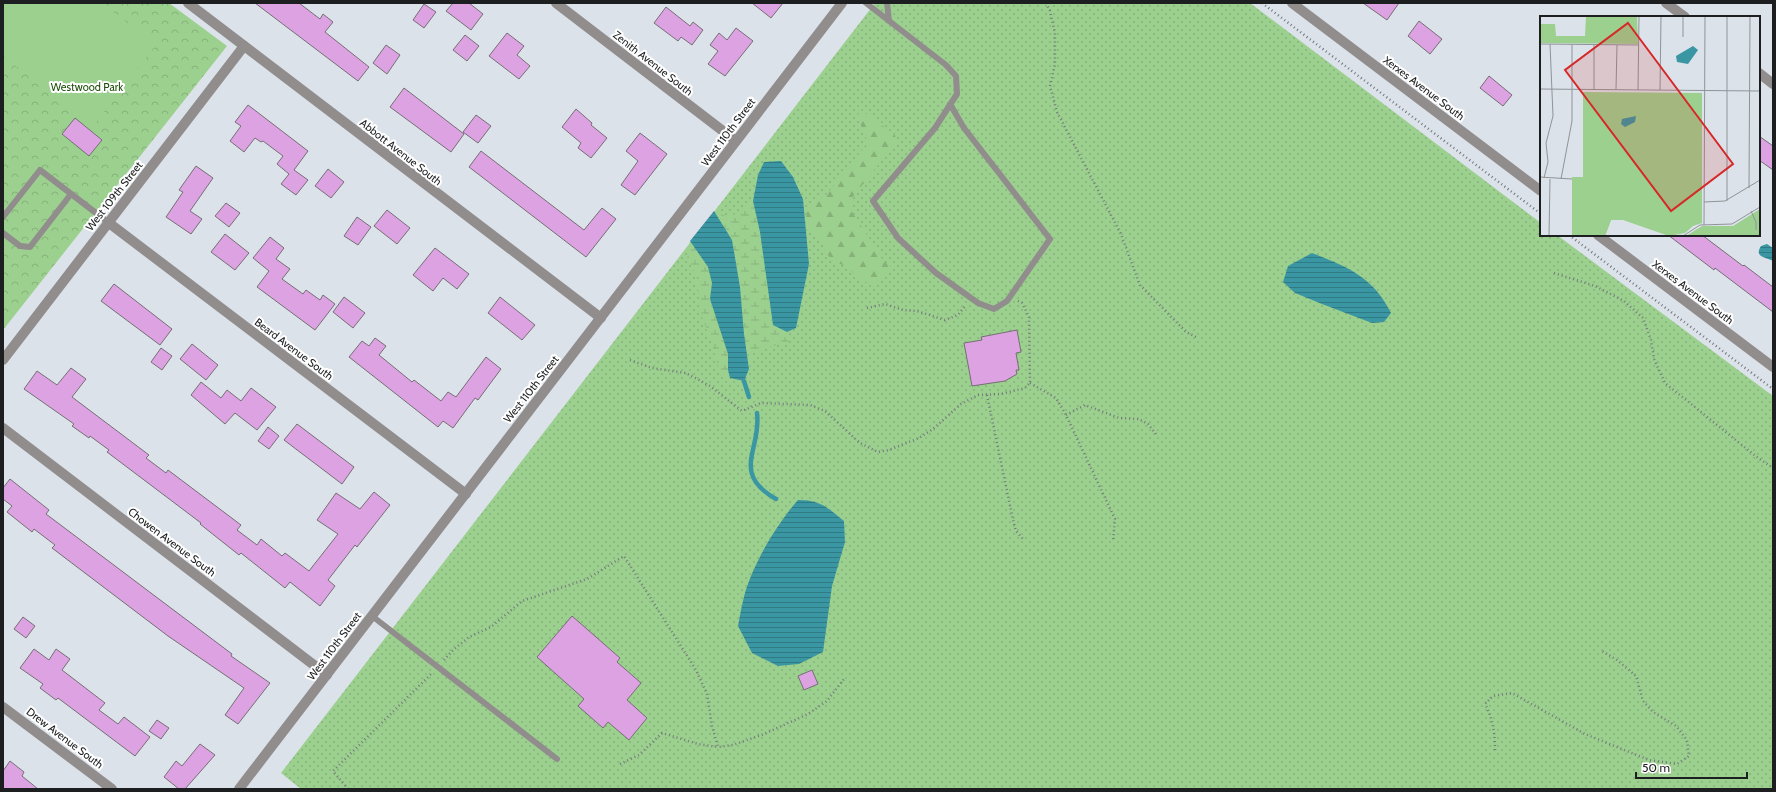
<svg xmlns="http://www.w3.org/2000/svg" width="1776" height="792" font-family="Cabin,sans-serif">
	<defs>
		<pattern id="grass-dots" width="8" height="8" patternUnits="userSpaceOnUse"><rect width="8" height="8" fill="#9cd08e"/><path d="M2 2h.1M6 6h.1" fill="none" stroke="#86b27a" stroke-width="1.8" stroke-linecap="round"/></pattern>
		<pattern id="forest-firs" width="22" height="20" patternUnits="userSpaceOnUse"><rect width="22" height="20" fill="#9cd08e"/><path d="M5 1l3.5 6h-7zM16 11l3.5 6h-7z" fill="#86b27a"/></pattern>
		<pattern id="wetland-marsh" width="20" height="14" patternUnits="userSpaceOnUse"><rect width="20" height="14" fill="#9cd08e"/><path d="M1 5h8M5 5V1M11 12h8M15 12V8" fill="none" stroke="#86b27a"/></pattern>
		<pattern id="park-crowns" width="20" height="18" patternUnits="userSpaceOnUse"><rect width="20" height="18" fill="#9cd08e"/><path d="M2 6a3 3 0 1 1 6 0M12 15a3 3 0 1 1 6 0" fill="none" stroke="#86b27a"/></pattern>
		<pattern id="water-rules" width="6" height="5" patternUnits="userSpaceOnUse"><rect width="6" height="5" fill="#3a96a3"/><path d="M0 2.5h6" fill="none" stroke="#307a84"/></pattern>
	</defs>
	<rect width="100%" height="100%" fill="#dce2e9"/>
	<polygon fill="url(#grass-dots)" points="875,3 1250,3 1541,223 1541,235 1557,235 1773,396 1773,789 301,789 281,773"/>
	<polygon fill="url(#forest-firs)" points="861,110 895,135 896,142 852,198 855,204 849,207 882,259 891,266 875,287 859,278 845,266 833,261 827,254 822,243 810,232 805,221 809,204 826,195 843,175 868,142 857,116"/>
	<g fill="url(#wetland-marsh)">
		<polygon points="753,201 760,232 773,324 787,332 789,342 769,347 752,354 749,369 744,334 740,287 732,240 714,211 728,217 742,211"/>
		<polygon points="690,241 708,267 712,283 710,299 728,354 728,370 730,378 721,377 712,344 702,317 696,275 687,256"/>
	</g>
	<polygon fill="url(#park-crowns)" points="3,3 169,3 227,46 3,330"/>
	<polygon fill="#9cd08e" points="3,3 102,3 156,45 93,126 3,56"/>
	<g fill="url(#water-rules)">
		<polygon points="781,161 793,177 803,199 809,264 796,328 787,332 773,325 760,232 753,201 758,175 764,162"/>
		<polygon points="714,211 732,240 740,287 744,334 749,369 744,381 730,378 728,370 728,354 710,299 712,283 708,267 690,241"/>
		<path d="M1767,244L1773,248V261C1765,257 1754,257 1761,246Z"/>
		<path d="M1312,253C1348,267 1373,277 1391,313L1384,322L1372,323L1322,304L1295,293L1283,282L1288,266Z"/>
		<path d="M798,500C820,500 827,507 844,521L845,542L832,586L823,652L799,664L778,666L752,653L738,626C740,615 742,604 745,593C754,562 777,524 798,500Z"/>
	</g>
	<g fill="none" stroke-linecap="round" stroke-linejoin="round">
		<g stroke="#3a96a3" stroke-width="4.5">
			<polyline points="744,381 749,397"/>
			<path d="M757,413C762,449 730,473 776,499"/>
		</g>
	</g>
	<g fill="#dda2e2" stroke="#756f75">
		<polygon points="255,3 299,3 320,19 323,14 333,22 325,32 369,67 358,81"/>
		<polygon points="453,3 469,3 483,14 471,30 446,11"/>
		<polygon points="752,3 783,3 771,18"/>
		<polygon points="1363,3 1399,3 1387,20"/>
		<polygon points="424,4 436,12 424,28 413,20"/>
		<polygon points="666,7 690,26 693,22 703,30 692,45 681,37 678,41 654,23"/>
		<polygon points="1419,21 1442,39 1430,54 1408,36"/>
		<polygon points="736,28 753,41 725,76 708,64 718,51 710,45 719,33 727,40"/>
		<polygon points="507,33 524,46 517,55 530,66 519,79 489,56"/>
		<polygon points="465,35 479,46 467,61 453,50"/>
		<polygon points="386,45 400,55 387,74 373,63"/>
		<polygon points="1489,76 1512,95 1503,106 1480,88"/>
		<polygon points="404,88 464,134 451,152 390,107"/>
		<polygon points="248,105 308,151 294,170 308,180 296,195 281,184 289,174 277,164 283,156 263,141 261,142 255,138 244,152 230,141 241,126 235,122"/>
		<polygon points="576,109 592,123 591,125 607,138 591,158 578,148 581,143 562,127"/>
		<polygon points="476,115 491,126 478,143 463,132"/>
		<polygon points="75,118 102,140 89,156 62,134"/>
		<polygon points="640,133 667,154 635,195 621,185 638,161 626,151"/>
		<polygon points="1759,136 1773,146 1773,170 1759,160"/>
		<polygon points="481,151 584,230 602,208 616,219 586,257 469,167"/>
		<polygon points="196,166 213,178 190,211 202,219 191,234 166,217 183,192 179,190"/>
		<polygon points="328,169 344,182 331,198 315,186"/>
		<polygon points="226,203 240,213 229,227 215,216"/>
		<polygon points="387,210 410,228 397,244 374,226"/>
		<polygon points="357,217 371,227 358,245 344,236"/>
		<polygon points="225,234 249,253 235,270 211,252"/>
		<polygon points="1668,235 1702,235 1743,266 1744,265 1773,287 1773,312 1715,268 1714,270"/>
		<polygon points="270,237 284,248 276,259 290,269 282,279 303,294 306,290 320,300 323,295 335,304 315,330 257,287 269,271 253,258"/>
		<polygon points="435,248 469,274 457,289 443,278 433,291 413,275"/>
		<polygon points="114,284 172,329 160,345 101,301"/>
		<polygon points="344,297 365,313 353,328 333,312"/>
		<polygon points="500,297 535,325 522,340 488,313"/>
		<polygon points="1017,330 1021,352 1016,353 1019,370 1016,370 1017,374 1005,381 972,386 964,343 982,340 981,337"/>
		<polygon points="375,338 386,346 379,355 412,382 414,380 441,401 448,392 456,397 486,357 501,369 478,400 475,398 453,428 443,421 438,427 349,357 362,341 369,346"/>
		<polygon points="192,344 218,365 206,380 180,359"/>
		<polygon points="161,348 172,356 162,370 151,362"/>
		<polygon points="71,368 86,379 72,397 149,455 146,458 166,473 168,470 241,525 237,530 257,545 261,539 282,556 285,553 309,571 338,534 317,520 336,493 360,509 374,492 390,505 357,547 355,545 328,580 335,586 320,606 290,582 285,588 241,553 239,555 200,524 201,523 107,452 109,450 90,436 89,438 72,426 74,424 24,389 37,371 57,385"/>
		<polygon points="201,382 221,398 227,390 241,401 251,388 276,407 257,430 235,413 225,424 191,395"/>
		<polygon points="297,424 354,467 342,484 284,440"/>
		<polygon points="268,427 279,436 269,449 258,441"/>
		<polygon points="10,479 49,510 46,514 232,654 231,656 270,683 238,724 225,715 244,688 168,636 52,548 55,545 34,529 32,532 7,512 12,506 3,499 3,488"/>
		<polygon points="572,616 620,658 617,662 641,683 627,700 647,718 629,740 608,722 603,728 578,706 584,699 537,657"/>
		<polygon points="23,617 35,626 26,638 14,629"/>
		<polygon points="34,649 49,660 56,649 70,659 62,670 105,703 99,710 118,724 124,717 150,737 135,756 58,698 56,700 40,688 43,684 20,668"/>
		<polygon points="812,670 818,684 804,690 798,676"/>
		<polygon points="157,720 169,728 161,739 149,731"/>
		<polygon points="200,744 215,755 185,789 179,789 164,777 176,761 182,766"/>
		<polygon points="10,761 24,772 22,776 38,789 3,789 3,771"/>
	</g>
	<g fill="none" stroke-linecap="round" stroke-linejoin="round">
		<g stroke="#74787d" stroke-width="2.5" stroke-dasharray="1 3" stroke-linecap="butt">
			<polyline points="1046,3 1050,11 1055,33 1055,64 1050,86 1057,112 1121,234 1140,285 1186,332 1198,338"/>
			<polyline points="1262,3 1541,214"/>
			<polyline points="1569,235 1773,389"/>
			<polyline points="1554,273 1595,286 1624,301 1643,318 1651,340 1654,359 1665,383 1758,458 1773,468"/>
			<polyline points="867,308 885,304 903,310 917,311 945,320 958,315 966,305"/>
			<polyline points="630,360 652,368 686,373 710,386 742,411 761,403 810,405 825,411 860,443 878,452 889,450 919,438 933,429 961,404 978,395 1001,394 1025,388 1030,383 1029,317 1022,303 1018,301"/>
			<polyline points="1030,383 1056,398 1066,415 1115,519 1113,541"/>
			<polyline points="987,395 1013,520 1016,531 1023,539"/>
			<polyline points="1066,415 1085,405 1119,418 1139,419 1148,424 1156,434"/>
			<polyline points="444,660 453,650 469,637 491,627 522,601 587,579 624,556 696,670 707,694 712,726 718,747 733,745 764,734 808,714 827,701 844,679"/>
			<path d="M1495,750C1495,734 1493,719 1485,704L1493,696L1512,693L1585,734L1649,760L1677,764L1689,756L1687,740L1676,726L1653,712L1643,701L1636,676L1617,660L1602,651"/>
			<polyline points="620,764 639,755 662,733 698,744 718,747"/>
			<polyline points="348,789 333,771 431,674"/>
		</g>
		<g stroke="#918d8d" stroke-width="6">
			<polyline points="866,3 946,65 956,76 957,94 935,128 873,201 898,238 936,273 978,303 994,309 1007,301 1050,239 964,128 950,104"/>
			<polyline points="887,3 889,21"/>
			<polyline points="3,217 40,170 109,223"/>
			<polyline points="3,233 20,246 30,247 71,194"/>
			<polyline points="372,616 557,759"/>
		</g>
		<g stroke="#918d8d" stroke-width="10">
			<polyline points="188,3 601,318"/>
			<polyline points="556,3 736,141"/>
			<polyline points="1292,3 1541,191"/>
			<polyline points="1666,3 1685,17"/>
			<polyline points="1759,73 1773,84"/>
			<polyline points="109,223 466,494"/>
			<polyline points="1598,235 1773,367"/>
			<polyline points="3,360 244,46"/>
			<polyline points="3,428 327,675"/>
			<polyline points="3,707 112,789"/>
		</g>
		<polyline stroke="#918d8d" stroke-width="10" points="239,789 842,3"/>
	</g>
	<g text-anchor="middle" dominant-baseline="central" stroke-width="4" stroke-linejoin="round" paint-order="stroke">
		<g font-size="11" fill="#1c1e20" stroke="#fff">
			<text transform="translate(653 63) rotate(38)">Zenith Avenue South</text>
			<text transform="translate(1424 88) rotate(37)">Xerxes Avenue South</text>
			<text transform="translate(728 132) rotate(-53)">West 110th Street</text>
			<text transform="translate(401 152) rotate(38)">Abbott Avenue South</text>
			<text transform="translate(114 196) rotate(-52)">West 109th Street</text>
			<text transform="translate(1693 292) rotate(37)">Xerxes Avenue South</text>
			<text transform="translate(294 349) rotate(37)">Beard Avenue South</text>
			<text transform="translate(531 389) rotate(-52)">West 110th Street</text>
			<text transform="translate(172 542) rotate(37)">Chowen Avenue South</text>
			<text transform="translate(334 646) rotate(-53)">West 110th Street</text>
			<text transform="translate(65 738) rotate(37)">Drew Avenue South</text>
		</g>
		<g font-size="11" fill="#1d4f09" stroke="#fff">
			<text x="87" y="87">Westwood Park</text>
		</g>
	</g>
	<g transform="translate(1540 16)">
		<rect width="220" height="220" fill="#dce2e9"/>
		<path d="M43,76L162,77V207L153,210L145,217L129,220L83,204H71L65,220H32V161H43Z" fill="#9cd08e"/>
		<path d="M220,193V220H146L162,210H193ZM67,199L95,203L115,212L113,214L83,203L71,204L65,220H62Z" fill="#9cd08e"/>
		<path d="M46,0H97L98,28L0,27V8H15L16,20H45Z" fill="#9cd08e"/>
		<path d="M55,0H69L67,20L47,23L46,8L55,9ZM84,0H94L93,22H83ZM12,11L11,25H0V16Z" fill="#9cd08e"/>
		<path d="M153,30L158,34L148,48L137,46L136,40ZM96,100L95,106L85,111L81,108L82,103Z" fill="#3a96a3"/>
		<path fill="none" stroke="#8f9499" stroke-width="1" d="M143,21V0M0,28L99,29M0,73L220,75M54,73V29M76,73L77,29M98,74L99,0M120,74L121,0M0,161L32,163M4,162L8,146L6,127L13,100L10,28M21,163L32,105V29M209,172L210,0M187,185V0M164,186L185,185L220,164M211,195L216,206V214M164,209L165,0M9,220L10,163M143,220L160,209L192,208L220,191"/>
		<path fill="#d62828" fill-opacity="0.15" stroke="#d62828" stroke-width="2" d="M88,7L193,148L131,195L25,54Z"/>
		<rect width="220" height="220" fill="none" stroke="#1c1e20" stroke-width="2"/>
	</g>
	<rect width="1776" height="792" fill="none" stroke="#1c1e20" stroke-width="8"/>
	<path d="M1636 772v6h111v-6" fill="none" stroke="#1c1e20" stroke-width="2"/>
	<text x="1642" y="772" font-size="12" fill="#1c1e20" stroke="#ffffff" stroke-width="3" paint-order="stroke">50 m</text>
</svg>
